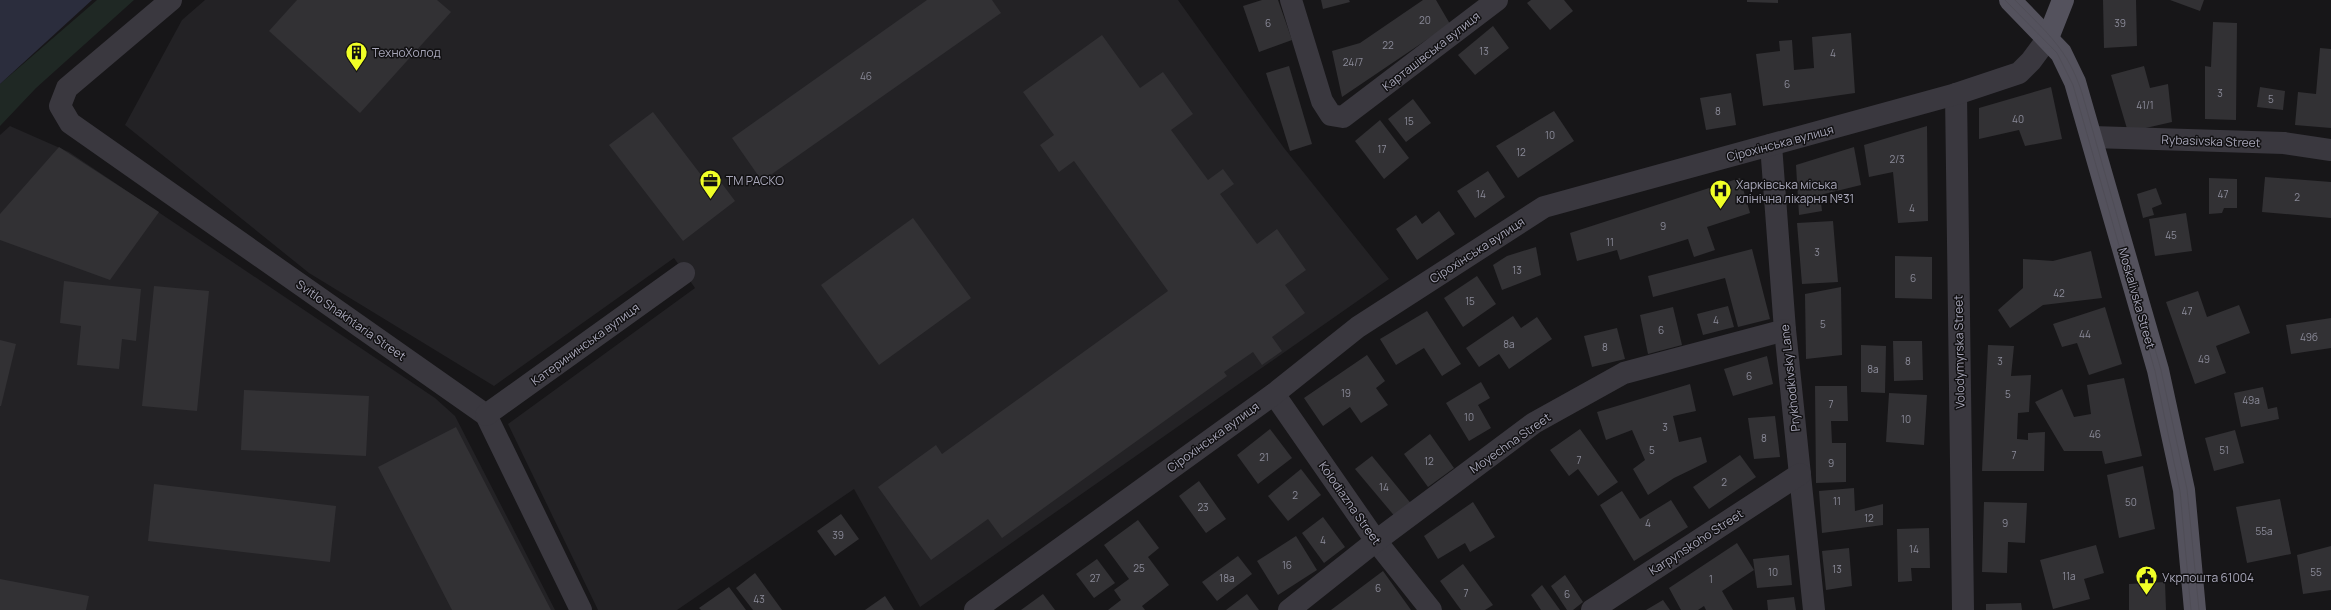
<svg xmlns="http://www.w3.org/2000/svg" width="2331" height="610" font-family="Manrope,sans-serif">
	<rect width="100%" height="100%" fill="#171618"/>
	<g fill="#232225">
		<polygon points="205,0 1178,0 1284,148 1389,279 920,607 854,489 677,610 598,610 508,424 695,288 674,258 494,386 309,273 125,125 182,20"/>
		<polygon points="10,126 69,152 435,398 455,416 555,610 0,610 0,135"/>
	</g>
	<polygon fill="#1f2824" points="97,0 134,0 36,88 0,126 0,84"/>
	<polygon fill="#2b2d3d" points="0,0 92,0 0,84"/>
	<g fill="#323134">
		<polygon points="297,0 437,0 451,12 360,113 269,31"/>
		<polygon points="927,0 992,0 1001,13 762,181 732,138"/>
		<polygon points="1262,0 1278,0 1292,40 1259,52 1243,6"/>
		<polygon points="1321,0 1349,0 1350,2 1323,9"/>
		<polygon points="1423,0 1436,0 1450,24 1342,97 1332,51 1360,43"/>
		<polygon points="1531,0 1564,0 1573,11 1550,30 1527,3"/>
		<polygon points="1747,0 1778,0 1778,3 1747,2"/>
		<polygon points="2103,0 2136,0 2137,46 2104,48"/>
		<polygon points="2170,0 2204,0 2200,11"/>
		<polygon points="2213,22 2237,23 2236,120 2205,119 2205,66 2211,67"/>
		<polygon points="1493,26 1509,48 1475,75 1458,55"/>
		<polygon points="1851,33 1855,93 1763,106 1756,54 1780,51 1779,41 1792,40 1794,70 1814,68 1812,37"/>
		<polygon points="1102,35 1140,88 1163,72 1193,114 1171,130 1208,180 1223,169 1234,184 1220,194 1257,244 1277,229 1306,270 1285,285 1305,313 1272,337 1282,351 1262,365 1253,352 1224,372 1227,376 1002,538 988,519 931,560 878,487 936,445 942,454 1168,291 1074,161 1059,172 1040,145 1054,135 1023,92"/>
		<polygon points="2320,48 2331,49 2331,128 2295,125 2298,92 2316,94"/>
		<polygon points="1289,66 1312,144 1290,151 1266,73"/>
		<polygon points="2144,66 2150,88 2168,84 2172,122 2128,132 2111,75"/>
		<polygon points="2051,87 2062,139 2025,146 2019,130 1979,139 1979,108"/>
		<polygon points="2260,87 2285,91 2283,110 2257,107"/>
		<polygon points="1731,93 1736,125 1706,130 1700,98"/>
		<polygon points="1413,99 1431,123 1406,142 1388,119"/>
		<polygon points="1554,111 1574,141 1518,178 1496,146"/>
		<polygon points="653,112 711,188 720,181 735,201 683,241 609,145"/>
		<polygon points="1380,120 1409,158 1384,179 1355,141"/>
		<polygon points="1927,126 1928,221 1898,223 1893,172 1869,177 1864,145"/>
		<polygon points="59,147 159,212 110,280 0,240 0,214"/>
		<polygon points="1854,147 1861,185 1820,195 1822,211 1799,215 1796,165"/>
		<polygon points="1488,171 1505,197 1475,218 1457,191"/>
		<polygon points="2265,177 2331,182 2331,218 2262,212"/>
		<polygon points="1740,178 1750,213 1707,227 1715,250 1694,257 1688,239 1620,260 1617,250 1577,261 1570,233"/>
		<polygon points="2209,178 2237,179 2237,208 2224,208 2222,213 2209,214"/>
		<polygon points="2156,188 2162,204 2152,208 2154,215 2143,218 2137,194"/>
		<polygon points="1439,211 1455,234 1417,260 1396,229 1416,215 1422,224"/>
		<polygon points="2186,213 2192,251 2155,256 2149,219"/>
		<polygon points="913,218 971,298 879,365 821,285"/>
		<polygon points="1833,221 1838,282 1802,284 1797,223"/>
		<polygon points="1536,247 1541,275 1502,290 1493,265 1507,256"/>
		<polygon points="1752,249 1770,319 1738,327 1725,278 1653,297 1648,276"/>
		<polygon points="2091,251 2102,298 2043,305 2010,328 1998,310 2023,288 2023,259 2053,261"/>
		<polygon points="1895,256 1932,257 1932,299 1895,298"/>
		<polygon points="1477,276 1496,304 1463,327 1444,298"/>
		<polygon points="64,281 141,289 136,341 122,339 119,369 77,365 81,326 60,323"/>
		<polygon points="154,286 209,291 197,411 142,406"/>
		<polygon points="1841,287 1842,355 1806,359 1805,294"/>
		<polygon points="2198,291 2207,317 2239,305 2250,333 2216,346 2226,373 2195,384 2166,302"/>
		<polygon points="1728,306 1734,327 1703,335 1697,314"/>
		<polygon points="1673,307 1682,345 1648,354 1640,315"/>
		<polygon points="2105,307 2122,364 2089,375 2077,343 2062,347 2053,324"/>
		<polygon points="1427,311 1461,364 1442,376 1424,348 1396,365 1380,339"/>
		<polygon points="1513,316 1521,328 1537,317 1552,339 1509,369 1499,354 1479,367 1466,348"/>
		<polygon points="2331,318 2331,348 2291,354 2286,325"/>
		<polygon points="1617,328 1625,359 1592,367 1584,336"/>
		<polygon points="0,340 16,344 1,406 0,406"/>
		<polygon points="1893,341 1922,341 1923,380 1894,381"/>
		<polygon points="1861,345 1886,346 1885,393 1861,392"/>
		<polygon points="1988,345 2014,346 2011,376 2031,375 2029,412 2018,413 2017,439 2028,440 2028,433 2045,432 2044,471 1982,471"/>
		<polygon points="1367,355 1385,381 1376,388 1388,405 1361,423 1350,407 1323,426 1304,398"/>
		<polygon points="1767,356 1773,384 1733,396 1724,369"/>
		<polygon points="2124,378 2142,456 2105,464 2102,451 2064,451 2035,402 2062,389 2074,417 2091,414 2087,385"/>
		<polygon points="1481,382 1490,398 1478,405 1491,428 1469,441 1446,403"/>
		<polygon points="1690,384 1696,411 1673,416 1679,442 1701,437 1707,462 1674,478 1648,495 1633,469 1645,460 1632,430 1606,440 1597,412"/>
		<polygon points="1815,386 1847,386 1848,421 1831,421 1832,443 1846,443 1846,482 1816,483"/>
		<polygon points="2263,387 2268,409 2277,407 2279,419 2241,427 2234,393"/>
		<polygon points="244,390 369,396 366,456 241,450"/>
		<polygon points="1889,393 1927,395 1924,445 1886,442"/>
		<polygon points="1775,416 1780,457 1754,459 1748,418"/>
		<polygon points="456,427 551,610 452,610 378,467"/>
		<polygon points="1270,429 1292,458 1258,484 1237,455"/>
		<polygon points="1580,429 1618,482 1598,496 1578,469 1569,476 1550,450"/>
		<polygon points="2235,430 2244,463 2214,471 2205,438"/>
		<polygon points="1430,434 1454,468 1428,487 1404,454"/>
		<polygon points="1740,455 1756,477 1709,509 1693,487"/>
		<polygon points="1372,456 1413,506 1397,519 1355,469"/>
		<polygon points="2143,466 2155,529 2119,538 2107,475"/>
		<polygon points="1301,469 1321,495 1288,521 1268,496"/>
		<polygon points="1199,481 1226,519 1206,533 1179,496"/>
		<polygon points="154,484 336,506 330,562 148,541"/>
		<polygon points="1854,488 1855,511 1883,504 1883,525 1822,533 1819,491"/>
		<polygon points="1622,491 1640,519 1671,500 1688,527 1634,561 1600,505"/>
		<polygon points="2280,499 2291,554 2247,563 2236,507"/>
		<polygon points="1473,502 1495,537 1470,552 1465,543 1438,559 1424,536"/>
		<polygon points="1984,502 2027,503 2025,543 2008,542 2007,573 1982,572"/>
		<polygon points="841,514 859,539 835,556 817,531"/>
		<polygon points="1323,517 1345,547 1324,563 1302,533"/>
		<polygon points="1138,520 1159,548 1148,557 1169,585 1142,606 1145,610 1108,610 1121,600 1114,590 1129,579 1104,545"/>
		<polygon points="1929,528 1930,568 1911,568 1912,581 1898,582 1897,529"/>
		<polygon points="1296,536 1317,570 1278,595 1257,561"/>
		<polygon points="1737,543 1754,570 1722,591 1733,610 1706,610 1704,606 1698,610 1681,610 1669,588"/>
		<polygon points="2096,545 2104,573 2084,579 2090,599 2053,609 2040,560"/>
		<polygon points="2331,546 2331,590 2303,594 2297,555"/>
		<polygon points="1849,548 1852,586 1826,590 1822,551"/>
		<polygon points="1789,555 1792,585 1757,588 1753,559"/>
		<polygon points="1238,556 1252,574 1217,601 1202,582"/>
		<polygon points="1097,559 1115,583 1094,598 1076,574"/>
		<polygon points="1463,564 1493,605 1485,610 1461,610 1440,581"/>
		<polygon points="1383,571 1411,610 1331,610"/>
		<polygon points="755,573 782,610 753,610 736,588"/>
		<polygon points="1565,575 1583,602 1573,610 1567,610 1551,586"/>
		<polygon points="0,579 89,596 86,610 0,610"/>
		<polygon points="2165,582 2166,610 2129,610 2129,584"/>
		<polygon points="1542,585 1560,610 1541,610 1531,595"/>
		<polygon points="729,587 746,610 701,610 699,608"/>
		<polygon points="1043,594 1055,610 1021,610"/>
		<polygon points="1247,594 1259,610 1226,610"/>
		<polygon points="885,596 894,610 865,610"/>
		<polygon points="1794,597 1796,610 1768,610 1767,600"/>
		<polygon points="1663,600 1670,610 1646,610"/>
		<polygon points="2021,603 2022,610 1986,610 1986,604"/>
	</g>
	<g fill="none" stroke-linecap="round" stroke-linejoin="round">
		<g stroke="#3a383f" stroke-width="22">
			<polyline points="171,0 67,88 60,106 70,123 486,415 581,610"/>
			<polyline points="1291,0 1322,101 1331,115 1343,117 1497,0"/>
			<polyline points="1956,94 1963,610"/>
			<polyline points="2092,137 2284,143 2331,150"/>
			<polyline points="1771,145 1785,330 1814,610"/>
			<polyline points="1274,394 1376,541 1431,610"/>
			<polyline points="486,415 684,273"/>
			<polyline points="975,610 1274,394 1358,327 1544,207 1956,94 2019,73 2031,61 2048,38"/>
			<polyline points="1289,610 1376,541 1534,423 1624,373 1785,330"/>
			<polyline points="1592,610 1800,474"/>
		</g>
		<g stroke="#54525d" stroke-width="22">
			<polyline points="2010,0 2061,53 2075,82 2158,370 2184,490 2195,610"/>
			<polyline points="2048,38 2063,0"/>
		</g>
		<g stroke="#4f4d56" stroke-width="1">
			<polyline points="2005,0 2057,53 2073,85 2155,371 2180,491 2191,610"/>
			<path d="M2015,0C2046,32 2068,49 2082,93L2161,370L2187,489L2199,610"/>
		</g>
	</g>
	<defs>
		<symbol id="building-pin" viewBox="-11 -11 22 30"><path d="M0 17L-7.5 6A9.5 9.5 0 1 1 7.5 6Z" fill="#f0ff27" stroke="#121113"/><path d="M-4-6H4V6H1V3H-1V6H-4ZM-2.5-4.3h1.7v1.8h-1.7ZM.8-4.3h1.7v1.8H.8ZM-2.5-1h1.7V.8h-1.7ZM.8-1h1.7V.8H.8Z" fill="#111"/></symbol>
		<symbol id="office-pin" viewBox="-11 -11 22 30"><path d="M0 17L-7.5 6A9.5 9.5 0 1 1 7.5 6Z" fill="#f0ff27" stroke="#121113"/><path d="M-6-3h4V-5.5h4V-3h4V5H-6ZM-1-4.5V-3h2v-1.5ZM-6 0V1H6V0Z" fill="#111"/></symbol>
		<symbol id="hospital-pin" viewBox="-11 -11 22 30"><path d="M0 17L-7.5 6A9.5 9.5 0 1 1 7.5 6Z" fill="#f0ff27" stroke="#121113"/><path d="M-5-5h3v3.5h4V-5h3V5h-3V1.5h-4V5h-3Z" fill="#111"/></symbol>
		<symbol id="civic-pin" viewBox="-11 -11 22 30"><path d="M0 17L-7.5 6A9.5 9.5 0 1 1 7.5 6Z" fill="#f0ff27" stroke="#121113"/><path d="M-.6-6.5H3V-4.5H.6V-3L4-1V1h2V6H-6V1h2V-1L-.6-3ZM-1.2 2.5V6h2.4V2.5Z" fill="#111"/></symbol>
	</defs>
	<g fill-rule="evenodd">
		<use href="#building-pin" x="344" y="40" width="25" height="34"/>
		<use href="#office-pin" x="698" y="168" width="25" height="34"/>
		<use href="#hospital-pin" x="1708" y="178" width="25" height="34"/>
		<use href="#civic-pin" x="2134" y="564" width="25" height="34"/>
	</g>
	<g text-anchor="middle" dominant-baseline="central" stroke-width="3" stroke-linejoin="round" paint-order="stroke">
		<g font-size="10" fill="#8a8a98">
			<text x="1425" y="20">20</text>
			<text x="1268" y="23">6</text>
			<text x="2120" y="23">39</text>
			<text x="1388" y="45">22</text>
			<text x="1484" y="51">13</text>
			<text x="1833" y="53">4</text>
			<text x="1353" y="62">24/7</text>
			<text x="866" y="76">46</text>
			<text x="1787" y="84">6</text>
			<text x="2220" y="93">3</text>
			<text x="2271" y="99">5</text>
			<text x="2145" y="105">41/1</text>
			<text x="1718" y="111">8</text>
			<text x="2018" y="119">40</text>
			<text x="1409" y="121">15</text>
			<text x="1550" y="135">10</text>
			<text x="1382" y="149">17</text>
			<text x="1521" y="152">12</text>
			<text x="1897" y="159">2/3</text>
			<text x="1481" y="194">14</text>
			<text x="2223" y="194">47</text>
			<text x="2297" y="197">2</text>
			<text x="1912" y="208">4</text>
			<text x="1663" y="226">9</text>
			<text x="2171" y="235">45</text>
			<text x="1610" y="242">11</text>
			<text x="1817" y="252">3</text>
			<text x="1517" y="270">13</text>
			<text x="1913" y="278">6</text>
			<text x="2059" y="293">42</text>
			<text x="1470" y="301">15</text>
			<text x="2187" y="311">47</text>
			<text x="1716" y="320">4</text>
			<text x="1823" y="324">5</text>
			<text x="1661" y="330">6</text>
			<text x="2085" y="334">44</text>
			<text x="2309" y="337">49б</text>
			<text x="1509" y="344">8а</text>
			<text x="1605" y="347">8</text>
			<text x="2204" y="359">49</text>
			<text x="1908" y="361">8</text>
			<text x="2000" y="361">3</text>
			<text x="1873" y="369">8а</text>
			<text x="1749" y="376">6</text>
			<text x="1346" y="393">19</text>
			<text x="2008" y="394">5</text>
			<text x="2251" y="400">49а</text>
			<text x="1831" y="404">7</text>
			<text x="1469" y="417">10</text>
			<text x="1906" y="419">10</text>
			<text x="1665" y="427">3</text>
			<text x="2095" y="434">46</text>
			<text x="1764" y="438">8</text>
			<text x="1652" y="450">5</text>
			<text x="2224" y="450">51</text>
			<text x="2014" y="455">7</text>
			<text x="1264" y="457">21</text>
			<text x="1579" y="460">7</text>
			<text x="1429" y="461">12</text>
			<text x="1831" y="463">9</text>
			<text x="1724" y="482">2</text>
			<text x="1384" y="487">14</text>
			<text x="1295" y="495">2</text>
			<text x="1837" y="501">11</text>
			<text x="2131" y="502">50</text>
			<text x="1203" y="507">23</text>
			<text x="1869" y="518">12</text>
			<text x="1648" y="523">4</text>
			<text x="2005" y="523">9</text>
			<text x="2264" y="531">55а</text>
			<text x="838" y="535">39</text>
			<text x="1323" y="540">4</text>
			<text x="1914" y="549">14</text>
			<text x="1287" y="565">16</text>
			<text x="1139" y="568">25</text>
			<text x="1837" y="569">13</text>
			<text x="1773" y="572">10</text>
			<text x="2316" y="572">55</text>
			<text x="2069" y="576">11а</text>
			<text x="1095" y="578">27</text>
			<text x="1227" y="578">18а</text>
			<text x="1711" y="579">1</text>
			<text x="1378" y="588">6</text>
			<text x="1466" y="593">7</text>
			<text x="1567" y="594">6</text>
			<text x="759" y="599">43</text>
		</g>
		<g font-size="12" fill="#a8a7b9" stroke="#121113">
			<text transform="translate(1431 51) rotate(-38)">Карташівська вулиця</text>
			<text transform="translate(2211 141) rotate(2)">Rybasivska Street</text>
			<text transform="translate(1780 143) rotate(-15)">Сірохінська вулиця</text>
			<text transform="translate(1477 250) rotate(-33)">Сірохінська вулиця</text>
			<text transform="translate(2137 298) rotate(74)">Moskalivska Street</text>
			<text transform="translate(351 320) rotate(35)">Svitlo Shakhtaria Street</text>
			<text transform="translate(585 344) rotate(-36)">Катерининська вулиця</text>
			<text transform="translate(1959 352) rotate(-91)">Volodymyrska Street</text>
			<text transform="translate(1790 378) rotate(-96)">Prykhodkivsky Lane</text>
			<text transform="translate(1213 437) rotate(-36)">Сірохінська вулиця</text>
			<text transform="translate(1510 443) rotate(-35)">Moyechna Street</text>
			<text transform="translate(1350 503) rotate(55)">Kolodiazna Street</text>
			<text transform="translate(1696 542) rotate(-33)">Karpynskoho Street</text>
		</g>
		<g font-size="12" fill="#a8a7b9" stroke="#121113" text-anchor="start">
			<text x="372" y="52">ТехноХолод</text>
			<text x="726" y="180">ТМ РАСКО</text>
			<text x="1736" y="184">Харківська міська<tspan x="1736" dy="14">клінічна лікарня №31</tspan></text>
			<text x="2162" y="577">Укрпошта 61004</text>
		</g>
	</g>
</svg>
